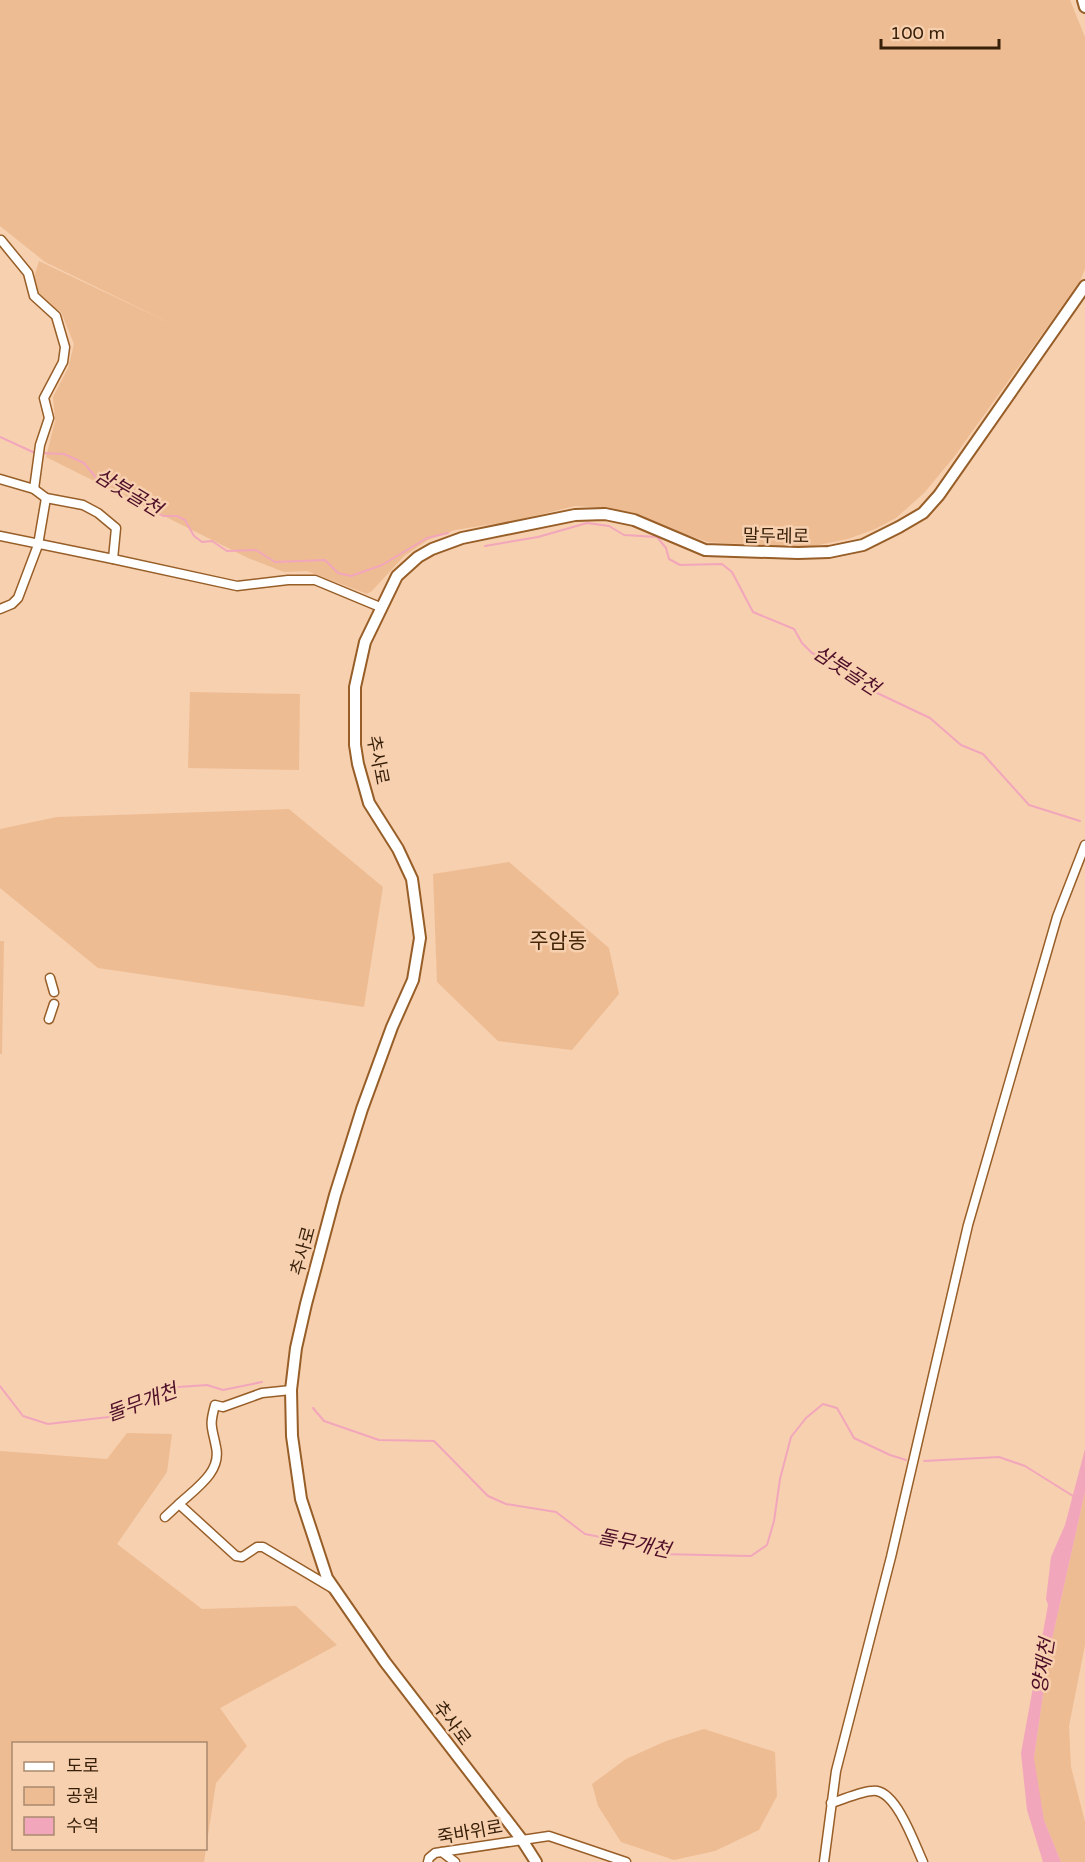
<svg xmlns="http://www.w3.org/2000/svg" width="1085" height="1862" font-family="'Varela Round','Noto Sans KR',sans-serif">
	<rect width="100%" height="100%" fill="#f7d0b0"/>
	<g fill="#eebc92" fill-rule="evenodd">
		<polygon points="0,0 1070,0 1085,37 1085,269 1080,281 954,457 924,493 896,518 875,529 848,539 804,548 708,542 607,508 575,506 518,520 455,530 428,540 404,556 372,591 367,594 307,571 284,572 248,558 46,457 55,421 53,397 68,368 74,344 61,312 41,299 34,277 39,261 174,325 45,262 0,226"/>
		<polygon points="190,692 300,694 299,770 188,768"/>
		<polygon points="289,809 383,887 364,1007 98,968 0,888 0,829 57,817"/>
		<polygon points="509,862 609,948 619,994 572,1050 498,1041 437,982 433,874"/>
		<polygon points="0,941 4,941 2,1054 0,1054"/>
		<path d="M127,1433L172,1434L167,1472L117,1544L202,1609L296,1606L337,1645L220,1708L247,1746L216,1783L204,1862H0V1451L107,1459ZM14,1744H206V1848H14Z"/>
		<polygon points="1085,1492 1085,1645 1069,1726 1071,1767 1085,1822 1085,1862 1061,1862 1044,1820 1033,1765 1049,1653"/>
		<polygon points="704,1729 775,1752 777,1796 759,1830 715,1851 674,1860 621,1842 598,1806 592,1784 626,1759 666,1741"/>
	</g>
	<polygon fill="#f2a6bb" points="1085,1449 1085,1492 1049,1653 1034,1758 1044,1820 1061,1862 1043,1862 1027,1810 1021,1753 1048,1605 1046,1599 1051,1557 1065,1525"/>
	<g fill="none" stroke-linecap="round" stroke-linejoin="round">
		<g stroke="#f2a6bb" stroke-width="2">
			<polyline points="0,437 35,453"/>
			<polyline points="41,453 64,454 84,463 97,479 134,492 149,508 163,516 177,516 185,520 194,536 202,542 212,541 227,551 256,550 275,562 325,560 338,573 351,576 382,565 427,538 448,533"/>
			<polyline points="485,546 538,537 587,523 609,526 624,535 657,537 666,548 669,559 680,565 722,564 732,572 753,612 794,629 802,643 812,653 854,674 873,691 930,718 961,745 983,754 1029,805 1080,821"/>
			<polyline points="0,1386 23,1416 48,1424 109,1417 123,1410 144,1404 178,1387 207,1385 223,1390 262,1382"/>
			<polyline points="313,1408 324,1421 379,1440 434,1441 488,1496 506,1504 556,1512 585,1534 651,1547 659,1554 751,1556 767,1545 774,1521 780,1479 791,1437 806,1418 823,1404 837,1408 854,1438 890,1455 906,1460"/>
			<polyline points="924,1461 999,1457 1025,1466 1073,1496"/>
		</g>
		<defs>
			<g id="minor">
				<polyline points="1,240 28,273 34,296 56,316 65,347 63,362 44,398 49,418 40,445 34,489"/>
				<polyline points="0,479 34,489 46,498 83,505 98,513 116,528 113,559"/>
				<polyline points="0,536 113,559 237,586 288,580 315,580 380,607"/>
				<polyline points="0,609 12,604 18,598 38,545 46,498"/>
				<polyline points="50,978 54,992"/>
				<polyline points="49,1019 54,1004"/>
				<path d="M291,1390L262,1393L223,1407L215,1405C209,1427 212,1426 216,1447C222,1472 195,1489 179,1504L236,1556L242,1557L257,1547H263L332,1588"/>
				<polyline points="165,1517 179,1504"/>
				<path d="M831,1803C842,1800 867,1789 877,1791C898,1795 915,1845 923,1862"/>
				<polyline points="442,1852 455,1862"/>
				<polyline points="428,1862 429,1858 435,1853 549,1836 626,1862"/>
				<polyline points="824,1862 836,1771 891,1557 968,1225 1057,917 1085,845"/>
			</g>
			<g id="tertiary">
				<polyline points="1083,0 1085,7"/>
				<polyline points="536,1862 522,1840 385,1662 327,1578 301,1499 292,1436 291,1390 296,1348 306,1304 335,1195 362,1109 392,1027 413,980 420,938 412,879 398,849 369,803 358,764 355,745 355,687 365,642 397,576 418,557 432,549 462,538 575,515 605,514 634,520 705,550 798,553 829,552 863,545 899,527 923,513 939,495 1085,286"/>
			</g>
		</defs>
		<use href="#minor" stroke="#975e28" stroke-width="11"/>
		<use href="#tertiary" stroke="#975e28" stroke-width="14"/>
		<use href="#minor" stroke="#fff" stroke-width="8"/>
		<use href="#tertiary" stroke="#fff" stroke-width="10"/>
	</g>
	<g text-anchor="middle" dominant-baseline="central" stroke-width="5" stroke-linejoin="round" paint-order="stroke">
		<g font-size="18" fill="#371f08" stroke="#f7d0b0">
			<text transform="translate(776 536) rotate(1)">말두레로</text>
			<text transform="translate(378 760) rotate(79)">추사로</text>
			<text transform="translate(303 1251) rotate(-75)">추사로</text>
			<text transform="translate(452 1723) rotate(53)">추사로</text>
			<text transform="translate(470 1832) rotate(-10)">죽바위로</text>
		</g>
		<g font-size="20" font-style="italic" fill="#4f0e28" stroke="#f7d0b0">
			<text transform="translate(128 493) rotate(31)">삼붓골천</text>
			<text transform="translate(846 671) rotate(33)">삼붓골천</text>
			<text transform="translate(142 1403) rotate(-20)">돌무개천</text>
			<text transform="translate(634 1544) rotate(12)">돌무개천</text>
			<text transform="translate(1044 1666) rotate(-81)">양재천</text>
		</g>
		<g font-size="21" fill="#442608" stroke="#f7d0b0">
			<text x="558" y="941">주암동</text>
		</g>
	</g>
	<rect x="12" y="1742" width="195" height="108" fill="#f7d0b0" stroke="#aa896d" stroke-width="1.5"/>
	<rect x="24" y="1762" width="30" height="9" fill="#ffffff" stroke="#aa896d" stroke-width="1.5"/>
	<text x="66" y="1772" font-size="18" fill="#371f08">도로</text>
	<rect x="24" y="1787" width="30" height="18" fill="#eebc92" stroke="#aa896d" stroke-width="1.5"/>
	<text x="66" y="1802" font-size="18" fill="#371f08">공원</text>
	<rect x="24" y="1817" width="30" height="18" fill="#f2a6bb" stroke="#aa896d" stroke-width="1.5"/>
	<text x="66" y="1832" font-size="18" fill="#371f08">수역</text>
	<path d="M881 39v9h118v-9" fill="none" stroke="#371f08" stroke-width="3"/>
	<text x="890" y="39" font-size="18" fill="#371f08" stroke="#f7d0b0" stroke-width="4.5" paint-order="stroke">100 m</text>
</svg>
